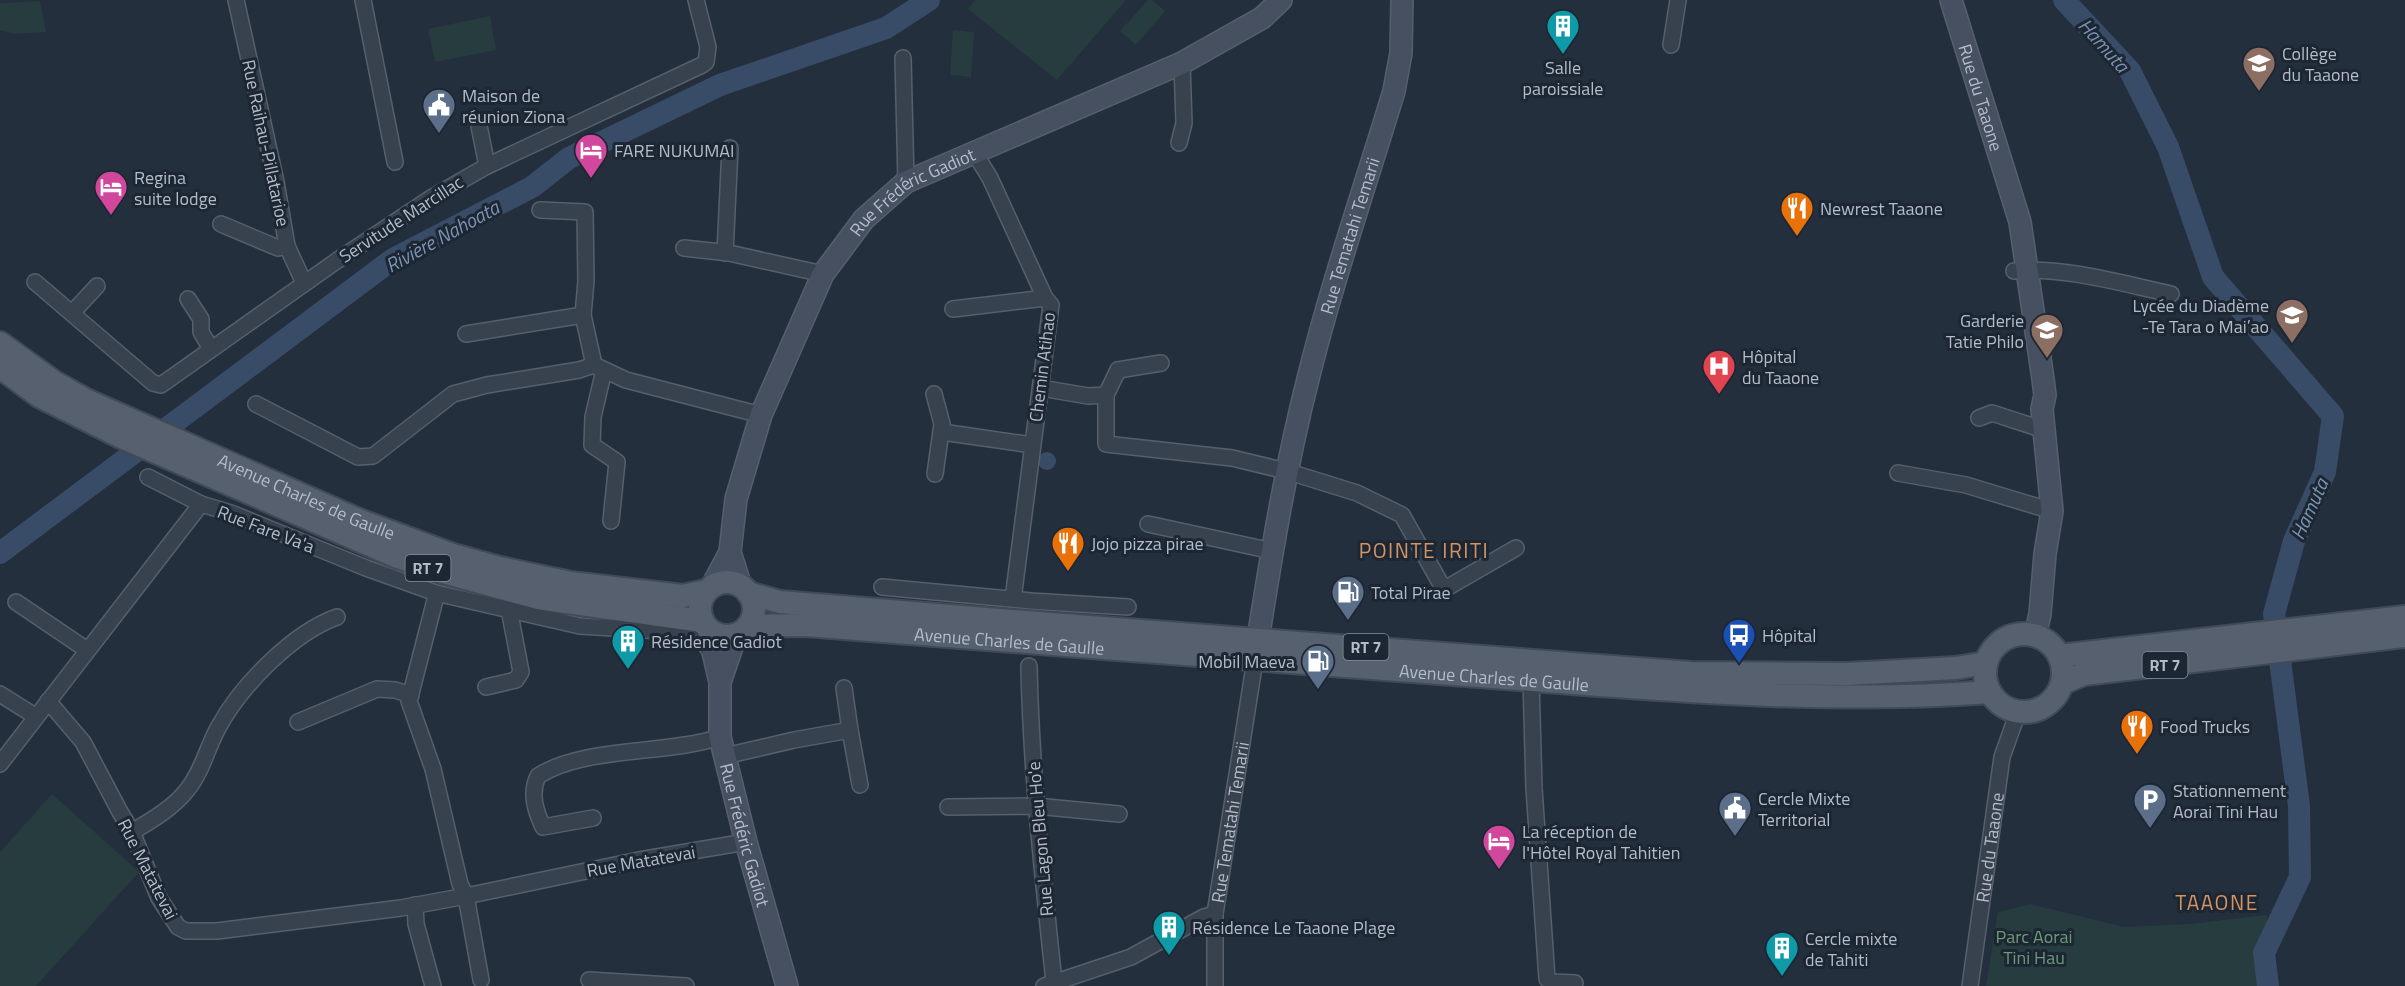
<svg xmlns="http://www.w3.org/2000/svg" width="2405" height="986" font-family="'Titillium Web',sans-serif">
	<rect width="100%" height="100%" fill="#242f3e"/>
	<g fill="#263c3f">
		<polygon points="975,0 1126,0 1057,80 968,9"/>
		<polygon points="1148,0 1152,0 1165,11 1136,45 1120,31"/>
		<polygon points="40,1 46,32 13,34 0,30 0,3"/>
		<polygon points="490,16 496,50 435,62 428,29"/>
		<polygon points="953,30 974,32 971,77 950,75"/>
		<polygon points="52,794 139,872 36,986 0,986 0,852"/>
		<polygon points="2030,904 2124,927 2190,924 2267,915 2263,986 1986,986 1998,912"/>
	</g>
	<circle fill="#394c67" cx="1047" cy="461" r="9"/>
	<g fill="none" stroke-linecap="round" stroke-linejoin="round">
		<g stroke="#394c67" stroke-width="22">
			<polyline points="2064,0 2130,71 2168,147 2213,277 2333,416 2325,472 2294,541 2274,614 2299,806 2300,877 2264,953 2268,986"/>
			<polyline points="0,553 393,259 532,187 569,158 720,85 886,28 929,0"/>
		</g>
		<defs>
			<g id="street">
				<polyline points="236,0 276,182 287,246 304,283"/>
				<polyline points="363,0 395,162"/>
				<polyline points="1671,45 1678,0"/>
				<polyline points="903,58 906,182"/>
				<polyline points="479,126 487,166"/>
				<polyline points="1179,143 1184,123 1182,63"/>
				<polyline points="974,152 990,178 1045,298 1051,305 1013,599"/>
				<polyline points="540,210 585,212 586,281 583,315 594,365"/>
				<polyline points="221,224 278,248 287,246"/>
				<polyline points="684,248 729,253 823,274"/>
				<polyline points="725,253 730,148"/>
				<path d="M2014,271C2062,266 2124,284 2171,294"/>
				<polyline points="35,282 153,383 161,385 335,262 431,198 487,166 702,65 706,62 708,47 696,0"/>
				<polyline points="188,299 201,319 201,332 211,349"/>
				<polyline points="953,309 1045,298"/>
				<polyline points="72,313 97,286"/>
				<polyline points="466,334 583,315"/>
				<polyline points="604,370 593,417 592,445 617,462 611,521"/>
				<polyline points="1041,388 1088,396 1106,395 1118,370 1161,363"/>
				<polyline points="934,394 942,424 935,474"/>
				<polyline points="1106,395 1106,444 1232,458 1286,471 1357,493 1402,515 1442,586 1450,586 1516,548"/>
				<polyline points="256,404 358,457 373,456 453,394 487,385 579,370 594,365 626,380 761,415"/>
				<polyline points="1979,418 1992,413 2044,430"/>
				<polyline points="942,432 1032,445"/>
				<polyline points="1898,473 1966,485 2052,511"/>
				<polyline points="148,477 201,504"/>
				<polyline points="1148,524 1272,551"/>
				<polyline points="882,587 1031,601 1128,607"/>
				<polyline points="435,600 409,701 433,769 460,884 466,896 481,980"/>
				<polyline points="16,602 87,650"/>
				<path d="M1029,666C1031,772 1043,877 1054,982"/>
				<polyline points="1531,680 1534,788 1547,979 1552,982 1575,983"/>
				<polyline points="486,687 516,680 521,672 509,609"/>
				<polyline points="844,688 850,730"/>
				<polyline points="0,694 35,716"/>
				<polyline points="48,701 83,742 120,812 132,832 159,898 178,927 186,931 217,931 401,908 466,896 639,860 746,842"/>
				<polyline points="298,722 377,689 395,690 411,695"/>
				<polyline points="725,756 794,740 850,730 860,785"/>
				<polyline points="0,764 201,504 231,513 366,568 436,593 580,626 680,632 705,644 712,655"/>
				<polyline points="948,807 1036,806 1119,814"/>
				<path d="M593,818L543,827C535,810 530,793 538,776C585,746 666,755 720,737"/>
				<path d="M132,832C152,820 173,808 187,790C202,772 207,748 218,728C240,687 292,633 337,617"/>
				<polyline points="415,905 416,924 433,986"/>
				<polyline points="589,980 686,986"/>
				<polyline points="1044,986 1131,957 1204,917 1215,914"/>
				<path id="s1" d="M1215,986V914L1255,660"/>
				<path id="s2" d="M1970,986L2002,757L2018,712"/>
			</g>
			<g id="secondary">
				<path id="s3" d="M1951,0L2020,222L2043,379L2045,395L2042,409L2052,511L2045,554L2040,614L2035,636"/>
				<polyline points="730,552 741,587"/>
				<path id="s4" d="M712,586L730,552L736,499L761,415L823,274L864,219L906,182L1182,63L1262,18L1281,0"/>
				<polyline points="708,629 719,678"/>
				<path id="s5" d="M744,630L733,644L720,682V737L746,842L787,986"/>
				<path id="s6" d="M1258,639C1272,551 1286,465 1308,379C1332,282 1365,187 1394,91L1401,53L1402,0"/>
			</g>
			<g id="primary">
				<path id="s7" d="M0,343L54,382L88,401L361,521L453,555L500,568L571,583L683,596L706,591"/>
				<polyline points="0,367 39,396 121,437 395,556 443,572 538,598 702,621"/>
				<circle cx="727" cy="609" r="27"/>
				<polyline points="748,593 780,602 1011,621 1691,673 1847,674 1956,668 1986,663"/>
				<path id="s8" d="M748,626L805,625C1025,642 1246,659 1466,675C1640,688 1815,705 1990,692"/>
				<circle cx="2024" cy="673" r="39"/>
				<polyline points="2059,656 2405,617"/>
				<polyline points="2062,683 2084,674 2405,636"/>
			</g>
		</defs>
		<use href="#street" stroke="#565f6c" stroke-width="18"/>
		<use href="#secondary" stroke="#565f6c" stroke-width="24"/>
		<use href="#primary" stroke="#414a57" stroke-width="26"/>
		<use href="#street" stroke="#38414e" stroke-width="15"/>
		<use href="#secondary" stroke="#465061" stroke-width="21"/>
		<use href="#primary" stroke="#56606e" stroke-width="22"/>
	</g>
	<defs>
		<symbol id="building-pin" viewBox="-11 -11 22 30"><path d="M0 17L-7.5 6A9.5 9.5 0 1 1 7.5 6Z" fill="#0f9aa8" stroke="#1d2633"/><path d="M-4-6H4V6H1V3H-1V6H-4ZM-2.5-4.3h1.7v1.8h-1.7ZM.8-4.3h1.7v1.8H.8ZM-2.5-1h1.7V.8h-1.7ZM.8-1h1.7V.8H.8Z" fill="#fff"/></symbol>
		<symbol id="school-pin" viewBox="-11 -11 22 30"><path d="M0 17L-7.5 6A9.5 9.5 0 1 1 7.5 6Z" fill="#8d6e63" stroke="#1d2633"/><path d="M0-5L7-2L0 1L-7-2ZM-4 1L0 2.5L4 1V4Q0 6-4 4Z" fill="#fff"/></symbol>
		<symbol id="civic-pin" viewBox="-11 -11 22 30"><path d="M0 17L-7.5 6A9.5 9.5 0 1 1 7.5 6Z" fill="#5c6f8a" stroke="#1d2633"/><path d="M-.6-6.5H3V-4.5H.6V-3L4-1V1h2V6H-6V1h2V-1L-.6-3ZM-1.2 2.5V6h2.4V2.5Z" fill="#fff"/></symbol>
		<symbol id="hotel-pin" viewBox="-11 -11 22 30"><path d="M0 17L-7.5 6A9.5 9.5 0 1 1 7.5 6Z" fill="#d1479c" stroke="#1d2633"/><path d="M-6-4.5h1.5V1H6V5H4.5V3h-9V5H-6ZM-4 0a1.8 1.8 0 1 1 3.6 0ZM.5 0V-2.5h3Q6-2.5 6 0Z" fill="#fff"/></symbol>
		<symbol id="restaurant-pin" viewBox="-11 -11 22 30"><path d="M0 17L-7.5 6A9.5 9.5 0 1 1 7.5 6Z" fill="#e8710a" stroke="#1d2633"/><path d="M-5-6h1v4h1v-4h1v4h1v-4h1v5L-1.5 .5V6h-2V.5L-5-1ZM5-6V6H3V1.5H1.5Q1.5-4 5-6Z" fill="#fff"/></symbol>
		<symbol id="hospital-pin" viewBox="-11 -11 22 30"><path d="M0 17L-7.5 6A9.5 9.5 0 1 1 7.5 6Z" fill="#e0444e" stroke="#1d2633"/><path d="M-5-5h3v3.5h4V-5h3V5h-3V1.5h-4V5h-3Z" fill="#fff"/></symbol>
		<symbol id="fuel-pin" viewBox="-11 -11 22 30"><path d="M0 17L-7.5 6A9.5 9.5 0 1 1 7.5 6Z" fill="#5c6f8a" stroke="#1d2633"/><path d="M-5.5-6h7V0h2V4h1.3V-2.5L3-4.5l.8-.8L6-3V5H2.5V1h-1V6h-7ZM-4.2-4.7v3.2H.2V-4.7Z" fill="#fff"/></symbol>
		<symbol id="bus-pin" viewBox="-11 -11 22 30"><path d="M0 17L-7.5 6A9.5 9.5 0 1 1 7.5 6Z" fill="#1a4fb4" stroke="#1d2633"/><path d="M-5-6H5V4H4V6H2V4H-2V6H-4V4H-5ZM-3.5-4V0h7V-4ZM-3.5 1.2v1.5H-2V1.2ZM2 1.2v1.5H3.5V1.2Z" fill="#fff"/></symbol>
		<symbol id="parking-pin" viewBox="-11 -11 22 30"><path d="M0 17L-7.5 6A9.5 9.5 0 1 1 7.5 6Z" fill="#5c6f8a" stroke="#1d2633"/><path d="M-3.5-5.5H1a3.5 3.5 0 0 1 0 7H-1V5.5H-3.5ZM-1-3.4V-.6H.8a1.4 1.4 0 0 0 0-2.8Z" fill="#fff"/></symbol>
	</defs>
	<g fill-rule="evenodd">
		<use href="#building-pin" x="1544" y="7" width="38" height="52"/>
		<use href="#school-pin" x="2240" y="44" width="38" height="52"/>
		<use href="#civic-pin" x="420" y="86" width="38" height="52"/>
		<use href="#hotel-pin" x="572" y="131" width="38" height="52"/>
		<use href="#hotel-pin" x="92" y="168" width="38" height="52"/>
		<use href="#restaurant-pin" x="1778" y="189" width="38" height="52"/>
		<use href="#school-pin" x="2273" y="296" width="38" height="52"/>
		<use href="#school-pin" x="2028" y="311" width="38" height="52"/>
		<use href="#hospital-pin" x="1700" y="347" width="38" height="52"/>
		<use href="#restaurant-pin" x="1049" y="524" width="38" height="52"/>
		<use href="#fuel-pin" x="1329" y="573" width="38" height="52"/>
		<use href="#bus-pin" x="1720" y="616" width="38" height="52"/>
		<use href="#building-pin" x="609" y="622" width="38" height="52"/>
		<use href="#fuel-pin" x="1299" y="642" width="38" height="52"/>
		<use href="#restaurant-pin" x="2118" y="707" width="38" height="52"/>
		<use href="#parking-pin" x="2131" y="781" width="38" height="52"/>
		<use href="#civic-pin" x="1716" y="789" width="38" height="52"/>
		<use href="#hotel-pin" x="1480" y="822" width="38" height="52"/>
		<use href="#building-pin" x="1150" y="908" width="38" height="52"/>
		<use href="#building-pin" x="1763" y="929" width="38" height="52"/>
	</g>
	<g text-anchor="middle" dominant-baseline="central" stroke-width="6" stroke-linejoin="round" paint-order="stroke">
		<g fill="#1d2633" stroke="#878f9c" stroke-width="1.5">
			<rect x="405.5" y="555" width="45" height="26" rx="4.5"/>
			<rect x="1343.5" y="634" width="45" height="26" rx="4.5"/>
			<rect x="2142.5" y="652" width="45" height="26" rx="4.5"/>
		</g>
		<g font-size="16" font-weight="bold" fill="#b4bcc9">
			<text x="428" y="568">RT 7</text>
			<text x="1366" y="647">RT 7</text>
			<text x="2165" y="665">RT 7</text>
		</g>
		<g font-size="18" fill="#b4bcc9" stroke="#1d2633" text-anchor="start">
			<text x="2282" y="53">Collège<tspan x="2282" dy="21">du Taaone</tspan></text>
			<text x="1563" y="67" text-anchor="middle">Salle<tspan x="1563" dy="21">paroissiale</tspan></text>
			<text x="462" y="95">Maison de<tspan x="462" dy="21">réunion Ziona</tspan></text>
			<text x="614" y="150">FARE NUKUMAI</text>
			<text x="134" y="177">Regina<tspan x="134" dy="21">suite lodge</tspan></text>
			<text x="1820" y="208">Newrest Taaone</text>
			<text x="2269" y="305" text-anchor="end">Lycée du Diadème<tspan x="2269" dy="21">-Te Tara o Mai’ao</tspan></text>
			<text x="2024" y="320" text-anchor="end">Garderie<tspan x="2024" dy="21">Tatie Philo</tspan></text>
			<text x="1742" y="356">Hôpital<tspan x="1742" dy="21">du Taaone</tspan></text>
			<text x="1091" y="543">Jojo pizza pirae</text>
			<text x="1371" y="592">Total Pirae</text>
			<text x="1762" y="635">Hôpital</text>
			<text x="651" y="641">Résidence Gadiot</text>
			<text x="1295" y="661" text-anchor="end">Mobil Maeva</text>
			<text x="2160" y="726">Food Trucks</text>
			<text x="2173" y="790">Stationnement<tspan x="2173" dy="21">Aorai Tini Hau</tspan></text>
			<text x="1758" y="798">Cercle Mixte<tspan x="1758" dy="21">Territorial</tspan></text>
			<text x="1522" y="831">La réception de<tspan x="1522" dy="21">l'Hôtel Royal Tahitien</tspan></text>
			<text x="1192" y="927">Résidence Le Taaone Plage</text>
			<text x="1805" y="938">Cercle mixte<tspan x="1805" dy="21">de Tahiti</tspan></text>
		</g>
		<g font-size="18" fill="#b4bcc9" stroke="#1d2633">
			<text stroke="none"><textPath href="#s3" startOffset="102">Rue du Taaone</textPath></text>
			<text transform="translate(266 143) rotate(78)">Rue Raihau-Pillatarioe</text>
			<text stroke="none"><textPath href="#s4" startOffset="458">Rue Frédéric Gadiot</textPath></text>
			<text transform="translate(401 219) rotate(-33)">Servitude Marcillac</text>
			<text stroke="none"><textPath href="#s6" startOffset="414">Rue Tematahi Temarii</textPath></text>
			<text transform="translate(1042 367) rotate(-83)">Chemin Atihao</text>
			<text stroke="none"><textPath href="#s7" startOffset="344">Avenue Charles de Gaulle</textPath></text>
			<text transform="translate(266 529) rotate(21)">Rue Fare Va'a</text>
			<text stroke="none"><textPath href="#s8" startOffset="262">Avenue Charles de Gaulle</textPath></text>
			<text stroke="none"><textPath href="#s8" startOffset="748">Avenue Charles de Gaulle</textPath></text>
			<text stroke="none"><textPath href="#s1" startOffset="165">Rue Tematahi Temarii</textPath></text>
			<text stroke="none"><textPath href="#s5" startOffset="214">Rue Frédéric Gadiot</textPath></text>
			<text transform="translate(1040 839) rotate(-95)">Rue Lagon Bleu Ho'e</text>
			<text stroke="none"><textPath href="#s2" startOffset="140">Rue du Taaone</textPath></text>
			<text transform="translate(641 861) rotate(-10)">Rue Matatevai</text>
			<text transform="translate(148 869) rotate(63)">Rue Matatevai</text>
		</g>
		<g font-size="18" fill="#6b9a76" stroke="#1d2633">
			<text x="2034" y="936">Parc Aorai<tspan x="2034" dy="21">Tini Hau</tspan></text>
		</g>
		<g font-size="20" font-style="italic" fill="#7c92b1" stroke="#1d2633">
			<text transform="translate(2104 45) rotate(48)">Hamuta</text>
			<text transform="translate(442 236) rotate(-29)">Rivière Nahoata</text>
			<text transform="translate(2309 509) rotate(-66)">Hamuta</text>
		</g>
		<g font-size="21" letter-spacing="1.5" fill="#d59563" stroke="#1d2633">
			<text x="1424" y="550">POINTE IRITI</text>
			<text x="2217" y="902">TAAONE</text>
		</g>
	</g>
</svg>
